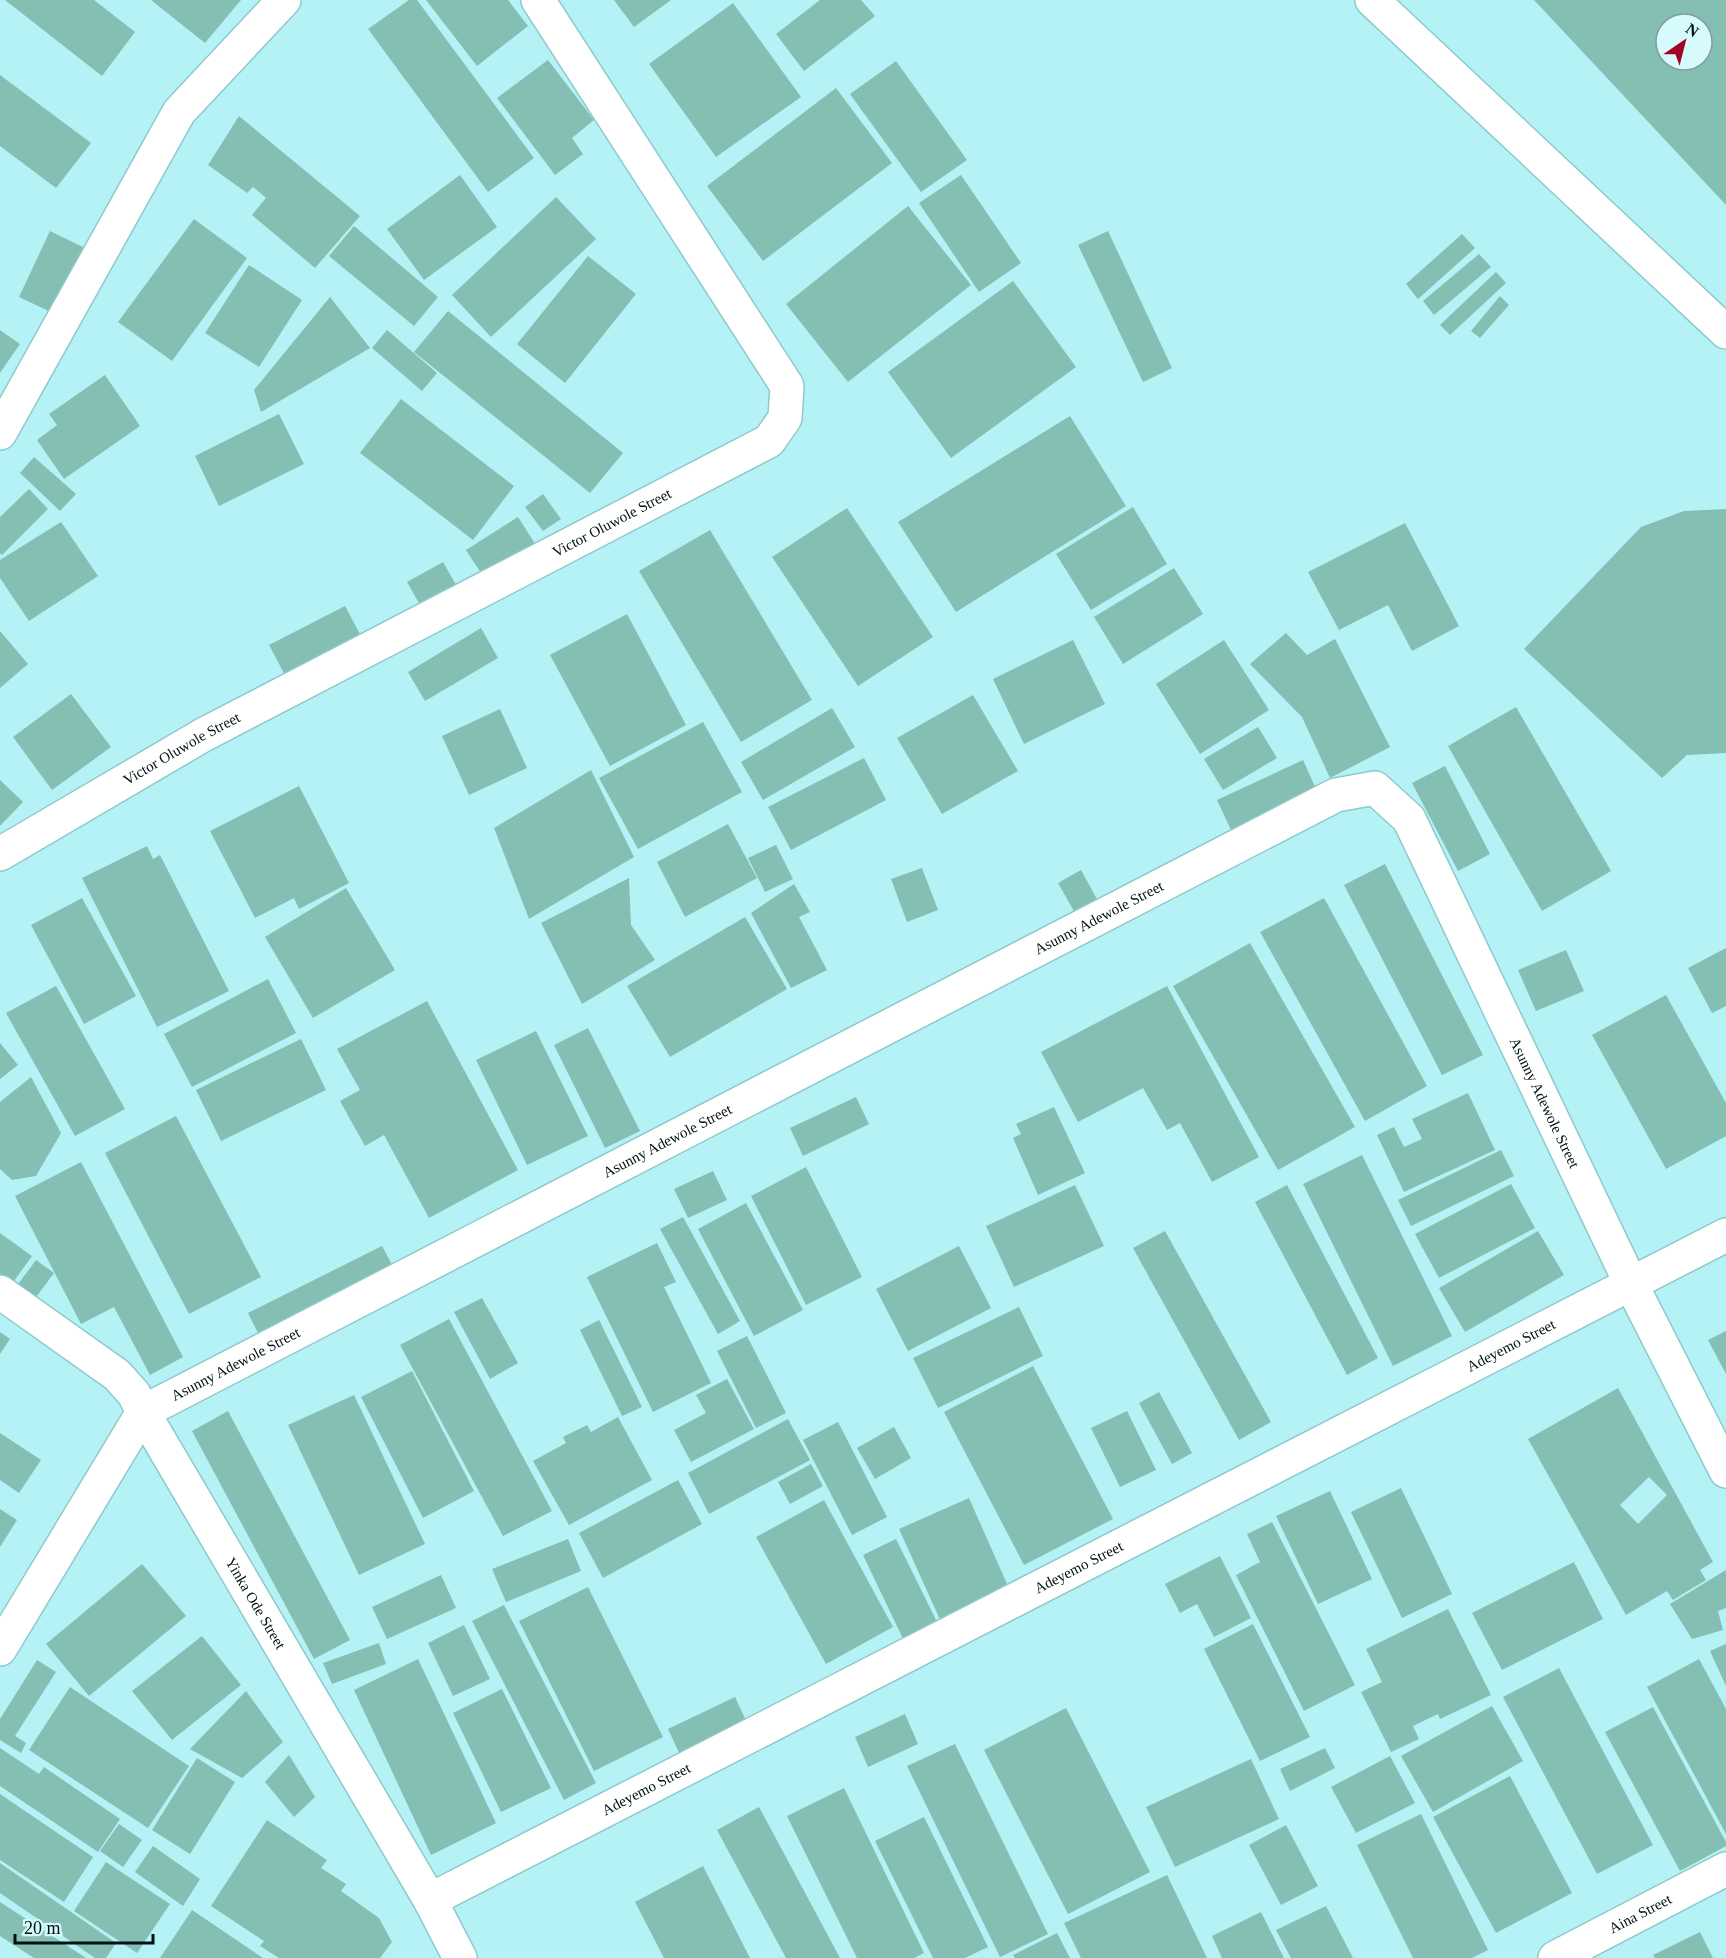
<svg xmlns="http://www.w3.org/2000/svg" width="1726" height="1958" font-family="Georgia,serif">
	<rect width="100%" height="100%" fill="#b5f2f6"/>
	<g fill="#85beb3" fill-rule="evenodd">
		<polygon points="5,0 94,0 135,32 102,76"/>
		<polygon points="151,0 241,0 205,43"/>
		<polygon points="409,0 417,0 534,158 488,192 368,29"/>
		<polygon points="426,0 508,0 528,26 477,66"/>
		<polygon points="614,0 671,0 634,27"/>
		<polygon points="820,0 861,0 875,16 804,71 776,34"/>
		<path d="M1534,0H1726V205ZM1666,24H1702V60H1666Z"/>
		<polygon points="733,3 801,97 716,157 649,64"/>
		<polygon points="548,60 594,120 572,138 583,154 555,175 497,98"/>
		<polygon points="896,61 967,160 921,192 850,94"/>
		<polygon points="0,75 91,143 56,188 0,146"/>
		<polygon points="836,88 892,163 763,261 707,186"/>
		<polygon points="239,116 360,216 315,268 252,215 266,198 253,187 247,193 208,165"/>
		<polygon points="460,175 497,227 424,280 387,229"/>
		<polygon points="961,175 1021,263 979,292 919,203"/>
		<polygon points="556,197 596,239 491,337 452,295"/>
		<polygon points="908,206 971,285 848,382 786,304"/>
		<polygon points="194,219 247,258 172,361 118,322"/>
		<polygon points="354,226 438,297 414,326 329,256"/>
		<polygon points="50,231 87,249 57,315 19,297"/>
		<polygon points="1108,231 1172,368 1143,382 1078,245"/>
		<polygon points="1462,234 1475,248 1418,299 1406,284"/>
		<polygon points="1479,254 1491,267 1434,315 1423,301"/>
		<polygon points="588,256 636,294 565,383 517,344"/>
		<polygon points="249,265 302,300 259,367 205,333"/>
		<polygon points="1496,272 1506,283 1450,335 1440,325"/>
		<polygon points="1013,281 1076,367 951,458 888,372"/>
		<polygon points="1500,296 1509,305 1480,338 1471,331"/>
		<polygon points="330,297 370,348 261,412 254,390"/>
		<polygon points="448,311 623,453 590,493 414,352"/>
		<polygon points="0,330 20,344 0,373"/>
		<polygon points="387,330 437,373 422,391 372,348"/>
		<polygon points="105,375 140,426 64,479 37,440 57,425 49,414"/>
		<polygon points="401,399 514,486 473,540 360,453"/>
		<polygon points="279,414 304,464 219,506 195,456"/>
		<polygon points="1070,416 1126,506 956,612 898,522"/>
		<polygon points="34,457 76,494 60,511 20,473"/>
		<polygon points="29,489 48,509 2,555 0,553 0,517"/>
		<polygon points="543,494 561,519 543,531 525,507"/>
		<polygon points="1133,507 1167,564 1091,610 1056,554"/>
		<polygon points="847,508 933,637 858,686 772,557"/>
		<polygon points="1726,509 1726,753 1687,755 1662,778 1524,649 1641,527 1684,511"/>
		<polygon points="518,517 537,547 485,579 466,550"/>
		<polygon points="61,522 98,576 29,621 0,578 0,560"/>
		<polygon points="1405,523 1459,626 1412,651 1388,605 1339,630 1308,572"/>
		<polygon points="710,530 812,700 741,742 639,571"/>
		<polygon points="443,562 459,590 423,610 407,582"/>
		<polygon points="1174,568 1203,614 1123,664 1094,617"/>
		<polygon points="345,606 362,638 286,677 269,645"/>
		<polygon points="627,614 686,725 610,766 550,655"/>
		<polygon points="481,628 498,658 425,701 408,672"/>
		<polygon points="0,631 28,664 0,688"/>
		<polygon points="1286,633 1307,655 1335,639 1390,747 1330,778 1302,717 1250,664"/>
		<polygon points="1073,640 1105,704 1024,744 993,679"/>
		<polygon points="1224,640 1269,710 1200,754 1156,684"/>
		<polygon points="71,694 111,747 52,790 13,737"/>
		<polygon points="973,695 1018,771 942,814 897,738"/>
		<polygon points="1516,707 1611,871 1542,911 1448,746"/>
		<polygon points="832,708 855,747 763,800 741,762"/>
		<polygon points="500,709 527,768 469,795 442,736"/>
		<polygon points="703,722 742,792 638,849 599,778"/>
		<polygon points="1258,727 1277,758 1223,790 1204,759"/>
		<polygon points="864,758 886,800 791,850 768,807"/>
		<polygon points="1303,760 1317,791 1231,830 1217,800"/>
		<polygon points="1445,766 1490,854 1458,871 1412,783"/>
		<polygon points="591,770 634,857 529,919 494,828"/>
		<polygon points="0,780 23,802 0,826"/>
		<polygon points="299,786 349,883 299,909 294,898 255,918 210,831"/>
		<polygon points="728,824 757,878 685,917 657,862"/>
		<polygon points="776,845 793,879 765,892 748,858"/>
		<polygon points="147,846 153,859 160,855 229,991 157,1027 82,878"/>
		<polygon points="1385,864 1483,1055 1442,1075 1344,885"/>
		<polygon points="922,868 938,910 907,922 891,879"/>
		<polygon points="1081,870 1098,901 1075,913 1058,883"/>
		<polygon points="629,878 631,925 655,960 582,1004 541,923"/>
		<polygon points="794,884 810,912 799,917 827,970 791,988 751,913"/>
		<polygon points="346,888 395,970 313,1018 265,937"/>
		<polygon points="82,898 136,996 84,1024 31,925"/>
		<polygon points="1324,898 1427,1086 1365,1121 1260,932"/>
		<polygon points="745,917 787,989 670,1057 627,986"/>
		<polygon points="1250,943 1355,1127 1278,1170 1173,986"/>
		<polygon points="1726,948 1726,1006 1712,1013 1688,968"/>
		<polygon points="1566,950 1584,991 1536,1011 1518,970"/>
		<polygon points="268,979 296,1033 192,1087 164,1034"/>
		<polygon points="56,986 125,1109 75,1136 6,1013"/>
		<polygon points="1167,986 1259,1157 1212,1182 1180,1123 1167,1130 1143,1088 1078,1122 1041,1052"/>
		<polygon points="1666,995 1726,1103 1726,1136 1666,1169 1592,1035"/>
		<polygon points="427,1001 518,1170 429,1218 384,1135 365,1146 340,1101 360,1090 337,1049"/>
		<polygon points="588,1028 640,1131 605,1148 554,1045"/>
		<polygon points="536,1031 588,1136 527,1165 476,1060"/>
		<polygon points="301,1039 326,1090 221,1141 196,1090"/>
		<polygon points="0,1043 18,1065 0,1079"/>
		<polygon points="31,1077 61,1133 36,1176 12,1180 0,1169 0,1102"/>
		<polygon points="1468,1093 1495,1150 1404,1192 1377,1135 1394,1127 1404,1147 1422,1139 1412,1119"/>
		<polygon points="856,1097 869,1124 803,1156 790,1128"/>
		<polygon points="1054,1107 1085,1173 1038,1195 1013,1138 1021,1134 1016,1124"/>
		<polygon points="176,1116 261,1277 189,1314 105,1153"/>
		<polygon points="1501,1150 1514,1176 1411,1226 1398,1200"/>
		<polygon points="1362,1155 1452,1336 1393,1366 1303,1184"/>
		<polygon points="81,1162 183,1357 150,1375 114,1307 81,1324 15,1196"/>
		<polygon points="806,1167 862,1277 806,1305 751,1196"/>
		<polygon points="713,1171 727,1200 688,1218 674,1189"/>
		<polygon points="1511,1184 1535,1228 1439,1278 1415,1234"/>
		<polygon points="1075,1185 1104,1246 1014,1287 986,1226"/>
		<polygon points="1287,1185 1378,1358 1347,1375 1255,1202"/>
		<polygon points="746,1203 803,1310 754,1336 698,1229"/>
		<polygon points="683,1217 740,1321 718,1334 660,1229"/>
		<polygon points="1165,1231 1271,1422 1239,1440 1133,1248"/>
		<polygon points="1538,1231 1564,1275 1465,1332 1439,1288"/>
		<polygon points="0,1233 32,1256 8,1289 0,1283"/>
		<polygon points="657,1243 676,1282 664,1287 711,1383 653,1412 587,1277"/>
		<polygon points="382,1246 397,1274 262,1341 248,1313"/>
		<polygon points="959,1246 991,1308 908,1351 876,1289"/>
		<polygon points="36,1260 54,1273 31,1304 13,1291"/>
		<polygon points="482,1298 518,1363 490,1379 454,1312"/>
		<polygon points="1019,1307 1043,1356 938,1408 913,1358"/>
		<polygon points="449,1319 552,1511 503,1536 400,1345"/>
		<polygon points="599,1320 642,1407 622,1416 580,1330"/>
		<polygon points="1726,1331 1726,1374 1708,1340"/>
		<polygon points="0,1332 10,1339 0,1354"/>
		<polygon points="747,1336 786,1413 756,1428 717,1351"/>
		<polygon points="1033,1366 1113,1519 1024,1565 944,1412"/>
		<polygon points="412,1371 474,1491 423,1518 361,1397"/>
		<polygon points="727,1379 754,1429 691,1462 674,1430 706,1413 696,1395"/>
		<path d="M1618,1388L1713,1562L1700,1570L1706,1580L1673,1600L1667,1591L1626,1615L1528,1439ZM1649,1477L1667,1495L1638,1524L1620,1505Z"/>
		<polygon points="1159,1392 1192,1453 1172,1464 1139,1403"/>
		<polygon points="354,1395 425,1544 359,1575 288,1425"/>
		<polygon points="228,1411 350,1640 314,1659 192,1431"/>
		<polygon points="1127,1411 1156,1470 1120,1487 1091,1428"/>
		<polygon points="618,1417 652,1480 569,1525 533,1461 566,1443 563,1437 587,1425 591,1432"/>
		<polygon points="788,1419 810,1460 709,1514 688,1473"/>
		<polygon points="838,1422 887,1517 852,1535 803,1440"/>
		<polygon points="894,1427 911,1458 875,1479 857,1448"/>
		<polygon points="0,1433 41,1460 19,1493 0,1480"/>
		<polygon points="811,1464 823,1486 790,1504 778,1482"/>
		<polygon points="678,1480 702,1524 603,1578 579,1533"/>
		<polygon points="1401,1488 1452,1594 1402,1618 1351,1512"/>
		<polygon points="1330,1491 1372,1579 1318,1604 1276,1516"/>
		<polygon points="969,1498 1011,1593 942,1624 899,1529"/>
		<polygon points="824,1500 893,1627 826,1664 756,1537"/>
		<polygon points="0,1509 17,1520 0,1547"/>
		<polygon points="1272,1522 1355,1685 1304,1711 1236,1575 1260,1562 1247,1534"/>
		<polygon points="568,1539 581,1571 506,1602 492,1569"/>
		<polygon points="896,1539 940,1628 906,1645 863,1555"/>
		<polygon points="1220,1556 1251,1618 1214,1637 1197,1604 1180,1613 1165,1584"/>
		<polygon points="1574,1562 1603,1619 1502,1670 1472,1613"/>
		<polygon points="142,1564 186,1616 89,1696 46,1644"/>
		<polygon points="1726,1570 1726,1608 1718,1611 1723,1630 1692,1639 1670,1604"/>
		<polygon points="441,1575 456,1608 387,1639 372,1607"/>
		<polygon points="588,1587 663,1737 594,1771 519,1621"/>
		<polygon points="504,1605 596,1783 564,1800 472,1621"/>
		<polygon points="1448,1609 1491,1695 1440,1719 1438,1714 1413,1726 1419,1739 1391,1752 1361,1692 1382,1682 1366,1649"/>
		<polygon points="1253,1624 1310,1737 1260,1761 1204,1649"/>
		<polygon points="464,1625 490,1679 453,1696 428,1643"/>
		<polygon points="202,1636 241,1685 172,1740 132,1691"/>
		<polygon points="379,1643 386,1664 332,1684 323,1663"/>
		<polygon points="1726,1644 1726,1686 1710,1651"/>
		<polygon points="418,1659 496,1823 431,1855 354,1690"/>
		<polygon points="1699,1659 1726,1709 1726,1834 1647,1687"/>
		<polygon points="37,1660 56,1672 15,1736 26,1743 21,1753 0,1740 0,1719"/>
		<polygon points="1559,1668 1653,1845 1597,1874 1503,1697"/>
		<polygon points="70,1687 189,1766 148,1828 29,1750"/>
		<polygon points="502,1689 551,1788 501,1812 453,1713"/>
		<polygon points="246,1691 283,1742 242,1778 190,1749"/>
		<polygon points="735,1697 748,1725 681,1757 668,1729"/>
		<polygon points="1492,1706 1523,1761 1433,1812 1401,1756"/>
		<polygon points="1653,1707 1726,1842 1726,1846 1680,1871 1605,1732"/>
		<polygon points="1066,1708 1150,1872 1068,1914 984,1750"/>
		<polygon points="905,1714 918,1744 868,1767 855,1737"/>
		<polygon points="955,1744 1048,1934 1000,1957 907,1766"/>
		<polygon points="0,1748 39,1774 44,1767 120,1819 98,1852 0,1786"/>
		<polygon points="1325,1748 1335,1768 1290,1791 1280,1769"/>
		<polygon points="289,1755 315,1797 294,1817 265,1782"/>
		<polygon points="1390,1756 1415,1803 1356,1833 1331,1787"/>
		<polygon points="197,1758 235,1782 190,1854 152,1830"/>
		<polygon points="1251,1759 1279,1819 1175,1867 1146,1807"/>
		<polygon points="1510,1776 1572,1893 1496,1933 1433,1817"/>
		<polygon points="844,1788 924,1953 914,1958 857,1958 787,1816"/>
		<polygon points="0,1794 93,1857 64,1902 0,1860"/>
		<polygon points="759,1807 840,1958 786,1958 717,1830"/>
		<polygon points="1421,1814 1488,1950 1472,1958 1413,1958 1357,1845"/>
		<polygon points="924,1817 988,1947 965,1958 933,1958 875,1841"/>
		<polygon points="267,1820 327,1860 321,1868 346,1884 341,1891 379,1918 392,1942 380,1958 279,1958 260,1946 264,1941 211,1906"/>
		<polygon points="119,1824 142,1840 123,1867 100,1851"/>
		<polygon points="1286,1825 1318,1886 1281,1905 1249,1845"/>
		<polygon points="153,1846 200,1879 183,1906 135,1872"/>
		<polygon points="106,1862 170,1904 137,1953 74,1911"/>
		<polygon points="0,1863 116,1943 106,1958 95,1958 0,1893"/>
		<polygon points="703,1866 750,1958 664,1958 635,1902"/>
		<polygon points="1167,1875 1207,1958 1081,1958 1064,1923"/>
		<polygon points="0,1902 86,1958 34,1958 0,1936"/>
		<polygon points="1326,1906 1353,1958 1291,1958 1276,1930"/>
		<polygon points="192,1910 263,1958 160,1958"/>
		<polygon points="1261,1912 1284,1958 1222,1958 1212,1936"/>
		<polygon points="1700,1932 1713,1958 1655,1958 1653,1955"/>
		<polygon points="1057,1933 1070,1958 1015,1958 1013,1955"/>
	</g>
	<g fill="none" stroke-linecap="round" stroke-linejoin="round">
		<defs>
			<g id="minor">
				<polyline points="1372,0 1726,332"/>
				<polyline points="0,433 179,112 284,0"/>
				<path id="s1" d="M0,854L203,735L769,441L785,418L787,386L538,0"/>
				<path id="s2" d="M0,1292L117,1375L134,1394L143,1412L430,1900L460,1958"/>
				<path id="s3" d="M0,1649L143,1412L1336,795L1375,788L1409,819L1631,1284L1726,1471"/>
				<path id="s4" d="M430,1900L1726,1235"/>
				<path id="s5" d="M1555,1958L1726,1869"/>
			</g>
		</defs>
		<use href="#minor" stroke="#8ecacd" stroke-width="36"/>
		<use href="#minor" stroke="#fff" stroke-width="33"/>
	</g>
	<g text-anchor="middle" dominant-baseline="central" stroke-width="4.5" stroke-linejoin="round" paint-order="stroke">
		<g font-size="15" fill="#001113" stroke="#d7fafc">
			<text stroke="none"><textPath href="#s1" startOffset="696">Victor Oluwole Street</textPath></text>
			<text stroke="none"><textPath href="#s1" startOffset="210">Victor Oluwole Street</textPath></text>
			<text stroke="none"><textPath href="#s3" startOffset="1353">Asunny Adewole Street</textPath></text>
			<text stroke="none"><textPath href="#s3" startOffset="2020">Asunny Adewole Street</textPath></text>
			<text stroke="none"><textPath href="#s3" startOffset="867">Asunny Adewole Street</textPath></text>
			<text stroke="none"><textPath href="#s4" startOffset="1215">Adeyemo Street</textPath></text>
			<text stroke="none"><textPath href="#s3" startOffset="381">Asunny Adewole Street</textPath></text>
			<text stroke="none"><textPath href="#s4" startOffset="729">Adeyemo Street</textPath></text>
			<text stroke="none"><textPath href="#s2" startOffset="411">Yinka Ode Street</textPath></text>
			<text stroke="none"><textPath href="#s4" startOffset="243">Adeyemo Street</textPath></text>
			<text stroke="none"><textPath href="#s5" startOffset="96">Aina Street</textPath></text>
		</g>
	</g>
	<g transform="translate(1684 42) rotate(35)"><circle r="28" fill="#d7fafc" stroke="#819d9f" stroke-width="1.5"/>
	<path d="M0-4.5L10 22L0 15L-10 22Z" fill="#a20326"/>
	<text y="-9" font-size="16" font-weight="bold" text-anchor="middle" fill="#001113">N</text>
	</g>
	<path d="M15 1934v9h138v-9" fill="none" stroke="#001113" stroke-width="3"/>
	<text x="24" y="1934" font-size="18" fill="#001113" stroke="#d7fafc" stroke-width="4.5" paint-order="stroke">20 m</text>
</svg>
